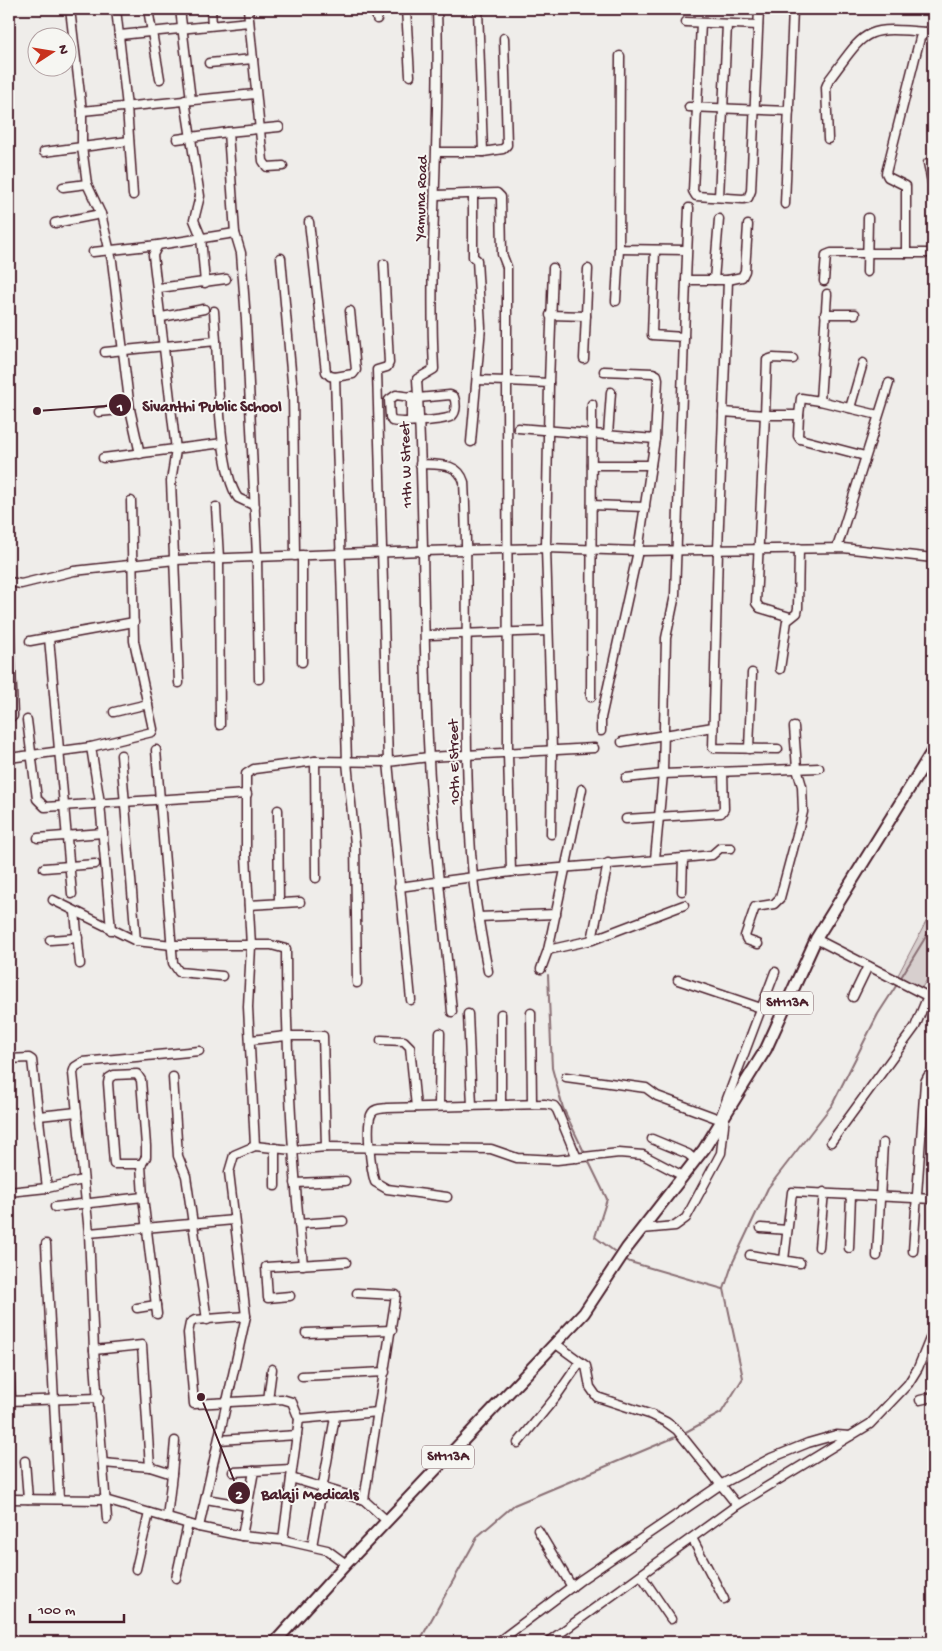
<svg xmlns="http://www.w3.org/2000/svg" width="942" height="1651" font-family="'Gochi Hand',sans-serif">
	<rect width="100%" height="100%" fill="#efedea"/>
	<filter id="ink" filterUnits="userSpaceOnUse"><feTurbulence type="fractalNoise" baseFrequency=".02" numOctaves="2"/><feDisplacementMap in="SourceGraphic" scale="10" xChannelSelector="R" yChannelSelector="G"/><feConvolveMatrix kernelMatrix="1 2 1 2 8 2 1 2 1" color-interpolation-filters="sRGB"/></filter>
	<g filter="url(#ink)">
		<polygon fill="#d7cfce" stroke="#90777c" points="933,915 933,970 921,989 898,975 927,920"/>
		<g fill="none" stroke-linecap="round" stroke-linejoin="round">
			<g stroke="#8a6f74" stroke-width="2">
				<polyline points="548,975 552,1068 563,1108 585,1154"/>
				<polyline points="900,979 933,925"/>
				<polyline points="587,1158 607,1199 595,1237 618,1254"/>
				<polyline points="623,1258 630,1262 723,1289"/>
				<polyline points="682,1434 721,1413 743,1378 724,1289 733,1262 768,1188 832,1105 878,1014 898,983"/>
				<polyline points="419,1642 478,1536 514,1505 678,1436"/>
			</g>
			<defs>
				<g id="minor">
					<polyline points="116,9 127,107 133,195"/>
					<polyline points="148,9 160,79"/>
					<polyline points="180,9 191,100"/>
					<polyline points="211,9 212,25"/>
					<polyline points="248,9 263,161 267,167 283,166"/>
					<polyline points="376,9 377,19"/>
					<polyline points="406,9 410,76"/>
					<path d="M437,9C441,129 428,249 434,369L417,379C425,506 422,633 429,760C433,844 445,928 452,1012"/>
					<polyline points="686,22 758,25"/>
					<polyline points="701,23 693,191 696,196 743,199 748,198 751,191 759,9"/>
					<polyline points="120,35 249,22"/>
					<polyline points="620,56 619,249 686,250"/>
					<polyline points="209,63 253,59"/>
					<polyline points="185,100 200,196 194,220 201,237 205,283"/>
					<polyline points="689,107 789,111"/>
					<polyline points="82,111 255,94"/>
					<polyline points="177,139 228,132"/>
					<path d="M828,139L826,87L829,80C866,31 862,26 926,32"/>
					<polyline points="44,152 82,147 82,111 70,9"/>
					<polyline points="437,152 483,152 478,9"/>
					<polyline points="483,152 503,149 507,145 504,38"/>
					<polyline points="933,162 928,163 933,187"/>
					<polyline points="63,187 87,184"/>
					<polyline points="436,195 497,193 501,197 502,254 507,267 507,381 549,383 546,548 552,750 551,834"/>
					<polyline points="719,197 727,24"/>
					<polyline points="785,204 793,9"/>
					<polyline points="101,214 87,184 82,147 129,141"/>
					<polyline points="309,222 326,372 330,376 335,377"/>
					<polyline points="55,223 101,214 112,261 130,409 140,454"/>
					<polyline points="655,250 652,335 684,337"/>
					<polyline points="93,252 158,245"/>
					<polyline points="906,253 906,186 888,177 886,173 920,38 926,32 933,33"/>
					<polyline points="281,258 293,393 295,556"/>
					<polyline points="384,264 389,363 387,367 377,370 388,762 411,1000"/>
					<polyline points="867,272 868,218"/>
					<polyline points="686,280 689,208"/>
					<polyline points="714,280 719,219"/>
					<polyline points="728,280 718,550 713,748 778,749"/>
					<polyline points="824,281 826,255 831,253 933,253"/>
					<polyline points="159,288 226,279"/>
					<polyline points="616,301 619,249"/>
					<polyline points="214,311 216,341"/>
					<polyline points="350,311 356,370 353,374 335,377 347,762 355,844 357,983"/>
					<polyline points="825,314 855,314"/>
					<polyline points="550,315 586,316"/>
					<polyline points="162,317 204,309"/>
					<path d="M105,352L216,341C218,376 219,472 238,498L255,506"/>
					<polyline points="584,359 588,269"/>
					<polyline points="477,380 507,381 508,753 511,872"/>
					<polyline points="549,383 553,268"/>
					<path d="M396,395L418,398L450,395L454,397C456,402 457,411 452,416C445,421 401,423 392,421L390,417L389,400Z"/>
					<polyline points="411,396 411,421"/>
					<polyline points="820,401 878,415"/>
					<polyline points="850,408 863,363"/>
					<polyline points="99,412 130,409"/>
					<polyline points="723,412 765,415 767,360 773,358 793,359"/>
					<polyline points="799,415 801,398 820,401 827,294"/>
					<polyline points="518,428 655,439"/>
					<polyline points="608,435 611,392"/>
					<polyline points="471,442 481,327 477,260 473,257 473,194"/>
					<polyline points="103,458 223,443"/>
					<path d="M420,464C438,465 458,462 464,482C471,614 461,746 473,877C476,909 482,940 488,971"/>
					<polyline points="592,465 651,465"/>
					<polyline points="592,505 645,507"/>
					<polyline points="216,507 219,558 220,725"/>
					<polyline points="837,548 889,383"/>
					<polyline points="302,555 302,662"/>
					<polyline points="9,582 21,584 74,571 175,560 423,551 546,548 638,551 843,548 933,558"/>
					<polyline points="9,617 13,716"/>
					<polyline points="790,617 760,608 756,603 765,415 799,415 798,436 800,439 865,456"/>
					<polyline points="430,635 548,631"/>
					<polyline points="49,638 72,894"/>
					<polyline points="30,641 134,622"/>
					<polyline points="780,669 787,621 797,613 798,608 799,548"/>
					<polyline points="259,679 257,557 246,320 241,253 235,233 228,132 279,127"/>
					<polyline points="179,683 171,481 176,450 153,255 158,245 235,233"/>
					<polyline points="591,697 592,404"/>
					<polyline points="114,712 148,704"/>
					<polyline points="27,720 37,799 45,807 247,794"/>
					<polyline points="601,731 601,718 638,551 655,439 658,379 657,375 653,373 604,371"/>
					<polyline points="622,742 713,727"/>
					<polyline points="91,747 100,803 111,930"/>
					<polyline points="749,749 752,673"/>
					<polyline points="156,750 173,963 179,972 222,976"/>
					<polyline points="121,755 136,941"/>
					<polyline points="9,758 91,747 152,732 153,729 134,641 131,501"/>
					<polyline points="626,778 663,774 819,768"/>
					<polyline points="278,810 279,903"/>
					<polyline points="626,819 721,813 724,809 723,772"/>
					<polyline points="38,838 103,833"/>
					<polyline points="655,859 663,774 666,638 675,595 686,280 728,280 742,277 745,271 748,225"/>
					<polyline points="44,868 95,864"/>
					<polyline points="316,878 315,761 388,762 429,757 594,748"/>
					<polyline points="399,887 511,872 683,858 712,855 720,848 731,848"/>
					<polyline points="682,891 683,858"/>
					<path d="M53,900L136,941L172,945H271L286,949C286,1055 292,1160 303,1265"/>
					<polyline points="249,905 300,902"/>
					<polyline points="75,912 80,964"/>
					<polyline points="478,917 556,914"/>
					<polyline points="816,939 933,999"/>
					<polyline points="50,940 78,938"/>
					<polyline points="592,940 608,863"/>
					<polyline points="758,944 747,940 745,936 755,907 774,904 780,898 803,812 802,786 797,769 794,727"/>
					<polyline points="548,950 592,940 684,905"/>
					<polyline points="541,969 548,950 582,789"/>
					<polyline points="678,980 761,1008"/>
					<polyline points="853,997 868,966"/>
					<polyline points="531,1013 532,1104"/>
					<polyline points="468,1014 472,1106"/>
					<polyline points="501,1014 501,1105"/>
					<polyline points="251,1040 286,1036 323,1036 326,1147"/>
					<polyline points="381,1040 404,1041 410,1047 416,1107"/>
					<polyline points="9,1059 29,1058 32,1060 47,1188"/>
					<polyline points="173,1077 178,1156 186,1176 207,1320"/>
					<polyline points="566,1077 646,1088 657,1096 719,1119"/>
					<polyline points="439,1106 440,1033"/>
					<polyline points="39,1116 77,1112"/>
					<polyline points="719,1120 775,972"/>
					<polyline points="652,1139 688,1154 695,1160"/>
					<polyline points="831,1142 915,1027 927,998"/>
					<polyline points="255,1146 248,1007 251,946 246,855 246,774 254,769 315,761"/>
					<polyline points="275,1148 275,1186"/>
					<polyline points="142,1164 114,1164 108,1083 109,1078 114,1075 137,1074 141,1080 146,1146 146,1157 141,1165 143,1197"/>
					<polyline points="295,1183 345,1181"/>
					<polyline points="9,1192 47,1188 83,1180"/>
					<path d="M447,1197L387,1189L375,1182C371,1170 365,1123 372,1113C375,1108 382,1109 387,1108L545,1104L554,1106L557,1110L577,1158"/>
					<polyline points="55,1207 143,1197 157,1314"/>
					<polyline points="299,1224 343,1221"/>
					<polyline points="761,1228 787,1230"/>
					<polyline points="642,1229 675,1226 686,1218 721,1153 725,1116"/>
					<polyline points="89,1233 234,1220"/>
					<polyline points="46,1244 59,1499"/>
					<polyline points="819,1247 824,1192"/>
					<polyline points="849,1248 851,1195"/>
					<polyline points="913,1251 925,1082 928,1076 933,1075"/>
					<polyline points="750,1255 800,1263"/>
					<polyline points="877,1256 883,1143"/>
					<polyline points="784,1260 792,1192 933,1199"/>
					<polyline points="290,1296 268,1298 266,1267 346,1262"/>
					<polyline points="137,1308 156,1305"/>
					<polyline points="246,1316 195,1320 190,1323 188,1333 194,1404 282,1399 292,1402 299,1419"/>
					<polyline points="306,1333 392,1330"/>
					<polyline points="556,1344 586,1366 590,1387 597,1397 652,1415 666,1422 677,1430 737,1505"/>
					<polyline points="94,1350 142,1345 150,1467"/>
					<polyline points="9,1361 11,1400"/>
					<polyline points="302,1376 385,1372"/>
					<polyline points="268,1400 272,1369"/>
					<polyline points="920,1400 933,1397"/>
					<polyline points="9,1401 99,1398"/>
					<polyline points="219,1440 297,1435"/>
					<polyline points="518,1443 555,1398 580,1362"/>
					<polyline points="25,1461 28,1499"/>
					<polyline points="103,1463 150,1467 172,1474 167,1518"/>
					<polyline points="233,1472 254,1471"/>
					<polyline points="172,1474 175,1441"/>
					<polyline points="291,1478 299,1419 378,1412"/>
					<polyline points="9,1499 105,1500 199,1527 242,1536 283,1540 327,1550 346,1564"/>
					<polyline points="206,1499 247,1506"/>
					<polyline points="364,1500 387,1521"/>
					<polyline points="107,1519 94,1350 89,1233 73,1073 75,1067 83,1062 199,1051"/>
					<polyline points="199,1527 246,1316 229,1172 234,1155 255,1146 292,1150 326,1147 491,1149 517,1158 557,1160 619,1153 643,1155 683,1176"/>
					<polyline points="538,1530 572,1587"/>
					<polyline points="242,1536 254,1471 291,1469"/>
					<polyline points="692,1538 724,1599"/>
					<polyline points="283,1540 291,1478 364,1500 396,1295 357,1293"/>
					<polyline points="312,1546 335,1417"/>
					<polyline points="136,1569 149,1513"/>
					<polyline points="641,1575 671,1619"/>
					<polyline points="176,1578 188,1524"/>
					<polyline points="498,1642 582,1579 720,1485 771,1458 808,1443 836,1435 850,1436"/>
					<polyline points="548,1642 737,1505 870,1424 908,1384 918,1368 933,1331"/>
				</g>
				<polyline id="major" points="275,1642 346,1564 584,1313 627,1248 704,1149 766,1049 816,939 933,750"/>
			</defs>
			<use href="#minor" stroke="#4a1f2b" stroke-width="11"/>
			<use href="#major" stroke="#4a1f2b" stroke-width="14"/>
			<use href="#minor" stroke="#f6f6f2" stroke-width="8"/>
			<use href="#major" stroke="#f6f6f2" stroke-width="10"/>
		</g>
	</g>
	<g text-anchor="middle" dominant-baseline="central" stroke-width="4" stroke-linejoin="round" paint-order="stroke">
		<g fill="#f6f6f2" stroke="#7e6067" stroke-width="1">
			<rect x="761" y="991.5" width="52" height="23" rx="4"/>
			<rect x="422" y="1445.5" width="52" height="23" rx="4"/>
		</g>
		<g font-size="14" font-weight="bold" fill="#4a1f2b">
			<text x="787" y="1003">SH113A</text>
			<text x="448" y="1457">SH113A</text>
		</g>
		<g font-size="15" fill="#4a1f2b" stroke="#f6f6f2">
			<text transform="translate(422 198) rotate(-88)">Yamuna Road</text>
			<text transform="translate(407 465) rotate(-92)">11th W Street</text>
			<text transform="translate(455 762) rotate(-91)">10th E Street</text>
		</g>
	</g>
	<path fill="none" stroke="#4a1f2b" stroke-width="2" d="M37 411L120 405M201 1397L239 1493"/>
	<g fill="#4a1f2b" stroke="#f6f6f2" stroke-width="2">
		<circle cx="37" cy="411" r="5"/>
		<circle cx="201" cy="1397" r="5"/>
		<circle cx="120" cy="405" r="12"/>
		<circle cx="239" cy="1493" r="12"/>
	</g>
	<g font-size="15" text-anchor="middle" font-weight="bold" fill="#fff">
		<text x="120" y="411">1</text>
		<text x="239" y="1499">2</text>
	</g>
	<g font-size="16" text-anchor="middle" font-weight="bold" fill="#4a1f2b" stroke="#f6f6f2" stroke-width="4" stroke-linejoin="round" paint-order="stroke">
		<text x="212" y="411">Sivanthi Public School</text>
		<text x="310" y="1499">Balaji Medicals</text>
	</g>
	<rect width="942" height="1651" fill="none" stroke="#f6f6f2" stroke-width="30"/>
	<rect x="15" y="15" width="912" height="1621" fill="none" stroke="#4a1f2b" stroke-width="2" filter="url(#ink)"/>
	<g transform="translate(52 52) rotate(78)"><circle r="24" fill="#f6f6f2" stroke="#b1a0a2"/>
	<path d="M0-4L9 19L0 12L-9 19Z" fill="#c8321e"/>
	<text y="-8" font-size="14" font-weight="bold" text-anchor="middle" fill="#4a1f2b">N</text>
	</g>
	<path d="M30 1614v8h94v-8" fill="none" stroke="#4a1f2b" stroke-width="2.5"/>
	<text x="38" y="1614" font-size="15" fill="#4a1f2b" stroke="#f6f6f2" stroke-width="4" paint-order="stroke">100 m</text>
</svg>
